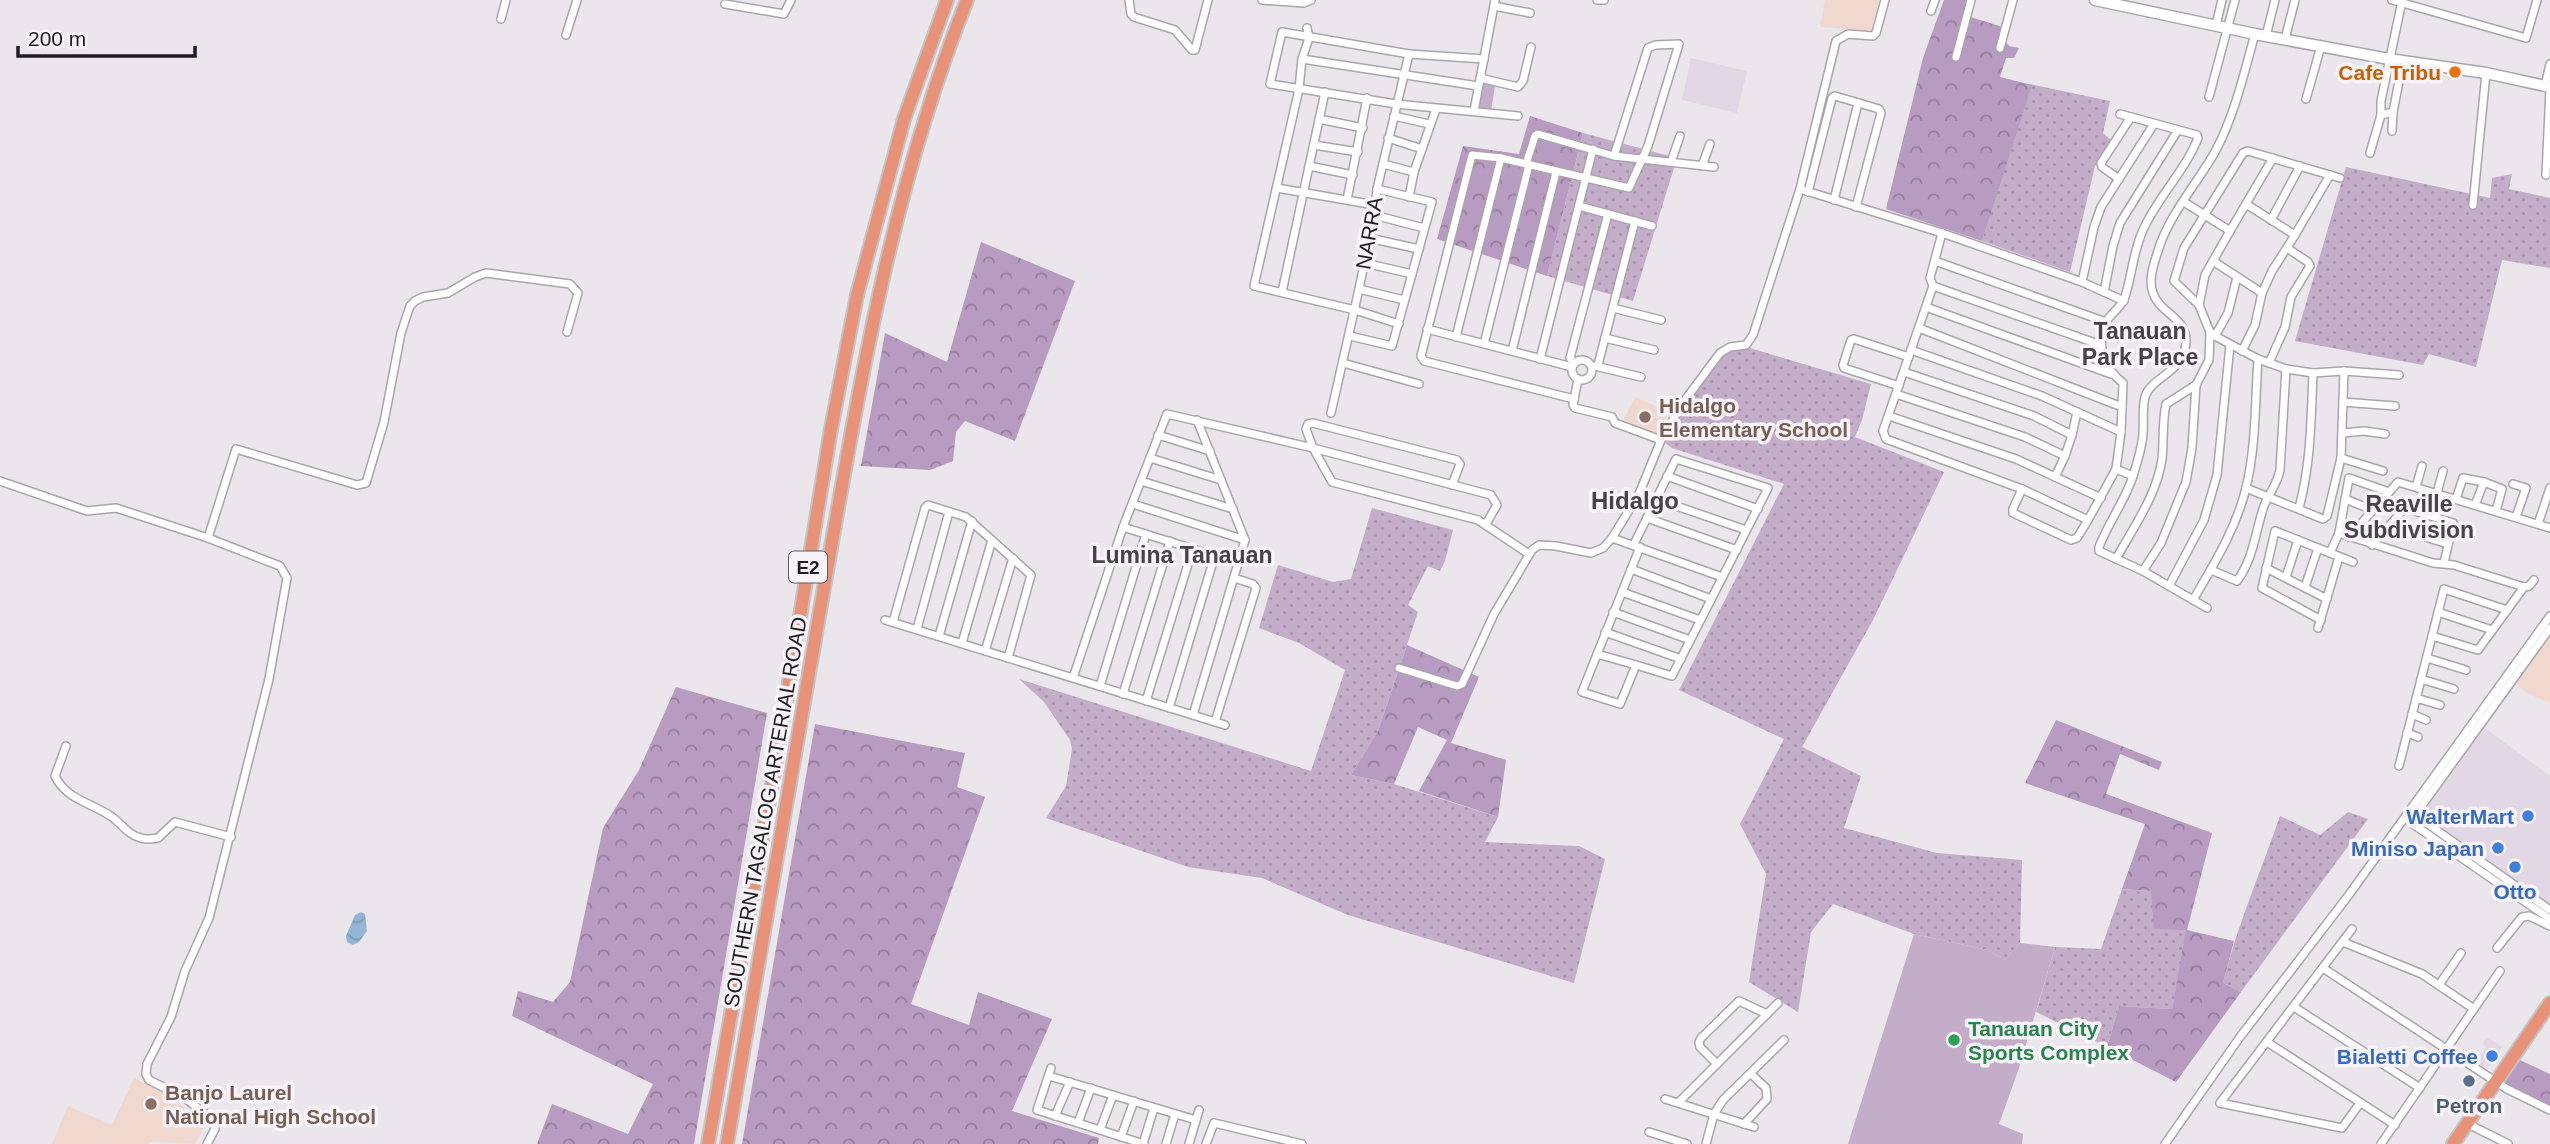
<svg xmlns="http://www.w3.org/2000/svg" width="2550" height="1144" font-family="Arial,sans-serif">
	<defs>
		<pattern id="green-dots" width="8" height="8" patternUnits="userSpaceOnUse" patternTransform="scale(1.75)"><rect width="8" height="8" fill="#c3adc9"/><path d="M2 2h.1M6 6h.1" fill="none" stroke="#a794ac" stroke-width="1.8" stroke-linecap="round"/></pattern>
		<pattern id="forest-crowns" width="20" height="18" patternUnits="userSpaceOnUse" patternTransform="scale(1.75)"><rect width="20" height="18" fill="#b89bc0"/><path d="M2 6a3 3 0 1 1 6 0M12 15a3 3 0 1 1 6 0" fill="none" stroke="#957e9b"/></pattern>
		<pattern id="water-waves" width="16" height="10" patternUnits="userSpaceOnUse" patternTransform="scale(1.75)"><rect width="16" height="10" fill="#93b5d6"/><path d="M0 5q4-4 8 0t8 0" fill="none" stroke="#7e9bb7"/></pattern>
	</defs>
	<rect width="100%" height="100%" fill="#ebe5ec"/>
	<g fill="#e2d8e5">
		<polygon points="1691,58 1747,71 1737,113 1682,100"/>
		<polygon points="2507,678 2516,684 2485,728 2550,776 2550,921 2402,818"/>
		<polygon points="2487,1037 2502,1047 2489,1067 2485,1064 2483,1067 2476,1062 2486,1047 2482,1044"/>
	</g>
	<g fill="#f0d8cf">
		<polygon points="1825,0 1879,0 1871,31 1820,27"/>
		<polygon points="1635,397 1669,412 1656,436 1622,423"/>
		<polygon points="2550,636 2550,703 2529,694 2516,684"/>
		<polygon points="134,1078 172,1096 187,1111 207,1121 195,1144 150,1142 149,1144 52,1144 68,1106 112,1125"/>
	</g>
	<g fill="url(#green-dots)">
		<polygon points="2030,84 2110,101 2103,133 2111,140 2095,166 2070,272 1982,241"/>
		<polygon points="1583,133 1677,158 1633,301 1547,276"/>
		<polygon points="2346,167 2490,198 2492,178 2512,174 2509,189 2550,198 2550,268 2502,260 2476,367 2429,354 2423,365 2295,341"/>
		<polygon points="1743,346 1871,384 1862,420 1855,437 1944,472 1873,620 1802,747 1861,776 1844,828 1937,853 2022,860 2020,943 2005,960 1988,950 1914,934 1833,904 1811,932 1798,1012 1749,982 1766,874 1740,824 1784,739 1679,690 1784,484 1672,448 1661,440 1720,353"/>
		<polygon points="1372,508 1453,530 1445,561 1440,571 1428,566 1408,605 1418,612 1378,731 1351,775 1394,784 1498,817 1485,842 1579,846 1605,859 1574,983 1348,915 1262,878 1188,867 1046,818 1066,786 1072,749 1070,740 1044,702 1019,679 1311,771 1345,670 1299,643 1259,628 1278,565 1333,582 1351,579"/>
		<path d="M2348,812L2368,819L2241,992L2223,983C2237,926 2261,871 2280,816L2320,835Z"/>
		<polygon points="2122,889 2151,891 2187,930 2172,1009 2119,1006 2107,1047 2036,1012 2055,947 2101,949"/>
	</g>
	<g fill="url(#forest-crowns)">
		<polygon points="1944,0 1971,0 1967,16 2003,27 2003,38 2009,46 2019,48 2014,58 2006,58 2000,77 2032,85 1982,241 1886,209 1923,58"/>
		<polygon points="1530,116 1583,133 1547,276 1437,239 1463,146 1519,154"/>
		<polygon points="981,242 1075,281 1015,441 965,421 956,432 953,461 930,470 861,466 885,333 947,362"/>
		<polygon points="1407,645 1479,677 1451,743 1506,760 1498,817 1419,791 1447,740 1418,727 1394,784 1351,775 1378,731"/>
		<polygon points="676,687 767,713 694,1144 537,1144 552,1104 628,1134 653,1084 512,1016 518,991 553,1002 570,982 603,828 639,770"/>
		<polygon points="2056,720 2162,762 2159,770 2120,754 2106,794 2212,833 2187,930 2234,941 2223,983 2241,992 2176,1082 2107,1047 2119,1006 2172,1009 2186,930 2154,929 2151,891 2122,889 2145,824 2025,783"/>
		<polygon points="815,724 965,753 957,787 985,797 911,1004 969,1025 978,992 1052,1019 1012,1111 1099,1138 1098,1144 742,1144"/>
		<polygon points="2513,1057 2550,1074 2550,1110 2496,1082"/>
	</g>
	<g fill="#c3adc9">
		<polygon points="1481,83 1495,86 1491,111 1477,109"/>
		<polygon points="1914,934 1988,950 2005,960 2020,943 2055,947 2019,1068 1999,1124 2023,1134 2022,1144 1848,1144"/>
	</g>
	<polygon fill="url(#water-waves)" points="361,912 365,914 367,931 359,942 353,945 347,942 346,936 355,915"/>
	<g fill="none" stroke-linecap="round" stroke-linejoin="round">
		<defs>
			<g id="street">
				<polyline points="1129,0 1131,14 1134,17 1175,30 1192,50 1195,50 1208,0"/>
				<polyline points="1262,0 1304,3 1311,0"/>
				<polyline points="1597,0 1604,0"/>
				<polyline points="2392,0 2526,38 2537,0"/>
				<polyline points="725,4 784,14 791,0"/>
				<polyline points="1494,6 1530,13"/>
				<polyline points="1931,11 1935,0"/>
				<polyline points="501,19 506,0"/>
				<polyline points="2216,25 2222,0"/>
				<polyline points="1307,28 1309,38 1302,59 1299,89 1254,286 1355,310 1399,324"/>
				<polyline points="566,35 577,0"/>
				<polyline points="2266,36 2275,0"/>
				<polyline points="2285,39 2295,0"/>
				<polyline points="2000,48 2013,0"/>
				<polyline points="1956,57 1971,0"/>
				<polyline points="1302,59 1478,86"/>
				<polyline points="1484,59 1409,54 1282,32 1270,84 1396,104 1518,116"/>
				<polyline points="1480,78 1518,87 1523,81 1531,47"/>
				<polyline points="2545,86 2550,64"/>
				<polyline points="2209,97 2235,0"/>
				<polyline points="2306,99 2321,46"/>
				<polyline points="1474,111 1495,0"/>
				<path d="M2120,114L2197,135L2198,138C2185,171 2157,198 2143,230C2133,252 2132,275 2125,297C2122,307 2111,313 2106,322C2095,344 2105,369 2123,383L2121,432L2116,469L2133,476"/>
				<polyline points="2381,115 2381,101 2402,1"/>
				<polyline points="1394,116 1429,124"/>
				<polyline points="1319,119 1363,128"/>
				<polyline points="2154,124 2101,207 2094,227 2082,282 2104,292 2113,246 2120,223 2178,130"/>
				<polyline points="2392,131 2393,112 2403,61"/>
				<polyline points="1388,138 1422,149"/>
				<polyline points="1314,145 1358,152"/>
				<polyline points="2370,153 2381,115 2393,112"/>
				<polyline points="1671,162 1680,136"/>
				<polyline points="1383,164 1414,172"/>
				<polyline points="1526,164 1535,136 1538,134 1614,156 1714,167"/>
				<polyline points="1309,166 1353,175"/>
				<polyline points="1702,166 1710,144"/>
				<polyline points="2546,175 2550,89"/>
				<polyline points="2119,179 2102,167 2101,163 2131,117"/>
				<polyline points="1277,188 1375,205"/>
				<polyline points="1800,189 1942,233 2082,282"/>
				<polyline points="1808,192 1832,98 1835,96 1879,109 1881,113 1856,207"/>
				<polyline points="1409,197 1414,172 1436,109"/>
				<polyline points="1347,200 1367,98"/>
				<polyline points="1834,200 1858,103"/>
				<polyline points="2184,202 2230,231 2205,275 2199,305 2210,332 2215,336 2258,359 2286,369 2313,373 2344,371 2341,458 2327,516 2323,519 2246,488"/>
				<polyline points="2246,204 2295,235 2330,175"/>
				<polyline points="2473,205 2486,73"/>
				<polyline points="1579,206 1652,226"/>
				<polyline points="1374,215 1424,228"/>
				<polyline points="2271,220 2300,166"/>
				<polyline points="2230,231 2273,158"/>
				<polyline points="1942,233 1930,278 1933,286 1883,431 1886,439 2022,489 2088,520 2116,469"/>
				<polyline points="1369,238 1419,249"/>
				<polyline points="1935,261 2106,322"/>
				<polyline points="2213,261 2262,293 2255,325 2242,351"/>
				<polyline points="1365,263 1412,274"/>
				<polyline points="1933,286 2101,345"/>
				<polyline points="1359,289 1404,300"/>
				<polyline points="1282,292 1325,92"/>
				<polyline points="2104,292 2124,301"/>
				<polyline points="2262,293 2272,271 2295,235"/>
				<polyline points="2199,305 2174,281 2184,248 2243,153 2248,151 2340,178"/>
				<polyline points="1926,307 2111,374"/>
				<polyline points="1613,308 1661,320"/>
				<polyline points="1919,328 2122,407"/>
				<polyline points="1427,329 1572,367"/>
				<polyline points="1350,336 1392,346 1432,202 1377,189"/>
				<polyline points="2215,336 2228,313 2237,277"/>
				<polyline points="1456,337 1501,158"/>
				<polyline points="1605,338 1654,350"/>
				<polyline points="1484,344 1529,165"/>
				<polyline points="1911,350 2042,396 2121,432"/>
				<polyline points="1512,351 1556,172"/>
				<polyline points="1540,359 1593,149"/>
				<circle cx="1582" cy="370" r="10"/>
				<polyline points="1343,363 1419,384"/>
				<polyline points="1574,363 1570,358 1608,214"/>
				<polyline points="2269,363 2285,327 2291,297 2310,266 2308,262 2287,248"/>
				<polyline points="1598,365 1635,221"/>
				<polyline points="1595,366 1641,377"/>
				<polyline points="2344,371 2399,375"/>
				<polyline points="1904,372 2034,416 2072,435 2065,456"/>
				<polyline points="1578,379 1573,405 1575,408 1612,417 1615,423 1661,440"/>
				<polyline points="1899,386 1844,368 1843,365 1851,340 1854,339 1909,357"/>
				<polyline points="1896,394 2025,437 2065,456 2055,477"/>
				<polyline points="1574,399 1424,361 1421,356 1472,155 1501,158 1629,188 1648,146 1679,44 1655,45 1648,48 1614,156"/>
				<polyline points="2343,402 2395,406"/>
				<polyline points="1331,413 1359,289 1374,215 1377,189 1409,54"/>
				<polyline points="1889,416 2016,459 2101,498"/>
				<polyline points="2342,433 2364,431 2385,434"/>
				<polyline points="1158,435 1210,451"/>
				<polyline points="2072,435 2077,412"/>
				<polyline points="1150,458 1221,480"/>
				<polyline points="2341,458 2383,471"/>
				<polyline points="1667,476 1758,509"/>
				<polyline points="0,481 87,511 116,508 208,538 280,566 287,578 269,679 209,918 185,971 171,1017 147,1064 146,1074 149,1080 185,1098 213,1120 215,1129 207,1144"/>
				<polyline points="1141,481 1233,509"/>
				<polyline points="2513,484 2526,488 2516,517"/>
				<polyline points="1452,485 1460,464 1457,460 1313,423 1308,424 1306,429 1313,448 1332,482 1478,520 1529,554"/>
				<polyline points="2416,487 2422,466"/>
				<polyline points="2022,489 2013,509 2013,513 2071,540 2077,538 2088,520"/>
				<polyline points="2437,493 2443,471"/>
				<polyline points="1656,499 1746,530"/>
				<polyline points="2345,499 2373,510"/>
				<polyline points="2456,499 2463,478 2484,482 2502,489 2496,511"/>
				<polyline points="1133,504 1245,540"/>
				<polyline points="2475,505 2484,482"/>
				<path d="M2299,508C2311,464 2311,419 2313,373"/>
				<polyline points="1647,518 1737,550"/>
				<polyline points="2538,524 2550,488"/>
				<polyline points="2389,526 2448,544"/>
				<polyline points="1123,527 1238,563"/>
				<polyline points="2339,533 2433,563 2454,565 2524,587 2529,586 2534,580"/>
				<polyline points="2349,537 2398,482 2550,528"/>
				<polyline points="208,538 236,449 357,485 366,483 384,422 401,333 410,306 415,301 423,297 448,293 475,277 486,273 570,284 578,293 567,332"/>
				<polyline points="1612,538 1722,577"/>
				<polyline points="1634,544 1676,459 1768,488 1672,676 1636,665 1620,704 1582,692 1640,547"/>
				<polyline points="2372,545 2405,508 2453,523 2444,563"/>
				<polyline points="2330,553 2339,533 2349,478 2389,492"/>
				<path d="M2116,559C2133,528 2157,495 2162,459C2164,441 2162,423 2166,404L2196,385"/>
				<polyline points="2266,568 2327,599"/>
				<polyline points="1631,569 1711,599"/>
				<path d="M2211,570L2237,581C2254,558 2255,532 2264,506C2269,493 2277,485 2280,470L2286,369"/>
				<polyline points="2143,571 2161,543 2186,482 2192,448 2196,385 2209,360 2210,332"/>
				<polyline points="2286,577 2298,540"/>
				<polyline points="2169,586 2204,520 2217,475 2230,345"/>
				<polyline points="2305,587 2318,548"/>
				<polyline points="1622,592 1700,620"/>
				<path d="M2193,600C2214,564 2236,529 2246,488C2256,447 2255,402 2258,359"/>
				<path d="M2207,608L2143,571L2099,551V547C2108,523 2125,501 2133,476C2137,463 2142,448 2143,434C2144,423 2142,408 2145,397C2150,379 2179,373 2185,349C2192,318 2160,315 2153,293C2148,280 2154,263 2158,251C2169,214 2198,183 2216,150C2235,114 2244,73 2255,34"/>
				<polyline points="1613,612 1690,640"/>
				<polyline points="2438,612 2492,630"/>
				<polyline points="885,620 1225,725"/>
				<polyline points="2321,620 2262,588 2275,531 2353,562"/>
				<polyline points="893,622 925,508 928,505 966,517 1031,575 1008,658"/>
				<polyline points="2318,628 2339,557"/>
				<polyline points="2550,628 2410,822 2550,919"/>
				<polyline points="917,629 949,512"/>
				<polyline points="1605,632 1681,659"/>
				<polyline points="939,636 972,521"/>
				<polyline points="2432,636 2478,650 2524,587"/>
				<polyline points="962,643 992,540"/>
				<polyline points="985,651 1013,558"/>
				<polyline points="1597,654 1636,665"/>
				<polyline points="2427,658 2466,670"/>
				<polyline points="1399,668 1457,686 1462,684 1494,614 1532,550 1539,545 1556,546 1591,553 1603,548 1612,538 1639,494 1661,440 1682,404 1720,353 1730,347 1746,345 1753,335 1800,189 1836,41 1848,34 1873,36 1876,33 1885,0"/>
				<polyline points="1073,678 1123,527 1167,414 1313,448 1491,495 1497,505 1486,524"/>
				<polyline points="2421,679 2454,689"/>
				<polyline points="1100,686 1146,534"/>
				<polyline points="1123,694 1170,541"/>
				<polyline points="2416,698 2440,705"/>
				<polyline points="1146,701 1193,548"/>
				<polyline points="1169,708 1215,555"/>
				<polyline points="2412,714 2426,720"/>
				<polyline points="1193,715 1245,540 1197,420"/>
				<polyline points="1215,722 1256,588 1253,584 1234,578"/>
				<polyline points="2407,733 2418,737"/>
				<path d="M66,746L55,776C66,799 89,802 109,815C121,822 127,835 141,838C146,840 152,839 158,838L175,822L231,837"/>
				<polyline points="2399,766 2444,589 2507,610"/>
				<polyline points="2415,815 2550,910"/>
				<polyline points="2352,929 2220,1103 2342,1128 2360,1103"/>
				<polyline points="2343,942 2422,974 2474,1009"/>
				<polyline points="2497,948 2522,917 2529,916 2550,926"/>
				<polyline points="2323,968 2507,1089 2550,1110"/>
				<polyline points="2439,985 2461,953"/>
				<polyline points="2294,1007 2420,1088"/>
				<polyline points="2267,1042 2395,1125"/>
				<polyline points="1717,1064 1700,1047 1699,1042 1701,1038 1739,1001 1767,1014"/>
				<polyline points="1051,1068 1037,1110 1144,1144"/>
				<polyline points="1049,1076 1196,1120"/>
				<polyline points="1665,1099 1754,1127"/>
				<polyline points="1679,1102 1778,1003"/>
				<polyline points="1055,1116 1070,1082"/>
				<polyline points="1078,1123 1091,1088"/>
				<polyline points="1744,1124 1767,1099 1766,1088 1751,1074"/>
				<polyline points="2468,1124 2508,1144"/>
				<polyline points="1100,1130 1113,1095"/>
				<polyline points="1649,1132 1687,1144"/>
				<polyline points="1121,1137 1134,1101"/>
				<polyline points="1143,1144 1154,1108"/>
				<polyline points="1166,1144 1175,1114"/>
				<polyline points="1189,1144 1199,1110"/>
				<polyline points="1206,1144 1214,1123 1302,1144"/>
				<polyline points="1706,1144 1714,1114 1723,1100 1784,1040"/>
				<polyline points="2165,1144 2240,1037 2348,896 2550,616"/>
				<polyline points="2381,1144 2500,971"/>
			</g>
			<polyline id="secondary" points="2095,0 2255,34 2389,59 2486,73 2550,87"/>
			<g id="highway">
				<polyline points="708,1144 778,749 831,429 857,295 904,119 947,0"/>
				<path d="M727,1144C760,955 793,765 826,576C861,378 892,188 967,0"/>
				<polyline points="2453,1144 2550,1003"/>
			</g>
		</defs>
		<use href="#street" stroke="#aaa5ac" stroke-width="10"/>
		<use href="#secondary" stroke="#aaa5ac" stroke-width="13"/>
		<use href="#highway" stroke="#c4c4c5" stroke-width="16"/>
		<use href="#street" stroke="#fff" stroke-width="7"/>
		<use href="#secondary" stroke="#fff" stroke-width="10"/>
		<use href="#highway" stroke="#e79279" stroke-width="12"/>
	</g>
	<circle fill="#e8710a" stroke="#f8f3f9" stroke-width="2.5" cx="2455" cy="72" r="7"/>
	<g fill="#8d6e63" stroke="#f8f3f9" stroke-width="2.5">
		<circle cx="1645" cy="417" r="7"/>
		<circle cx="151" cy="1104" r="7"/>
	</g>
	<g fill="#3f7fe0" stroke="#f8f3f9" stroke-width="2.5">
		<circle cx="2528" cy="816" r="7"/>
		<circle cx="2498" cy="848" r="7"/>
		<circle cx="2515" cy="867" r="7"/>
		<circle cx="2492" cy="1056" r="7"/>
	</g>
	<circle fill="#2e9e5b" stroke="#f8f3f9" stroke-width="2.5" cx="1954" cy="1040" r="7"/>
	<circle fill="#5c6f8a" stroke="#f8f3f9" stroke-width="2.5" cx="2469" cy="1081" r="7"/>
	<g text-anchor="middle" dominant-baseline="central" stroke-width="7" stroke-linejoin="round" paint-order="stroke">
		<rect fill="#f8f3f9" stroke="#5f5d60" stroke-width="2" x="789" y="551.5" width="38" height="31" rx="5"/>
		<g font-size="19" font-weight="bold" fill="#1e1d1f">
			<text x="808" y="567">E2</text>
		</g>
		<g font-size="21" font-weight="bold" fill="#c56008" stroke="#f8f3f9" text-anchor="end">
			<text x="2441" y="72">Cafe Tribu</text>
		</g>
		<g font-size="21" fill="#1e1d1f" stroke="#f8f3f9">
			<text transform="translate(1369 233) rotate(-80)">NARRA</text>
			<text transform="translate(765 812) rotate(-80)">SOUTHERN TAGALOG ARTERIAL ROAD</text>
		</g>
		<g font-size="21" font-weight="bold" fill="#785e54" stroke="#f8f3f9" text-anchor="start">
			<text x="1659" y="405">Hidalgo<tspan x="1659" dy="24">Elementary School</tspan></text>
			<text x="165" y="1092">Banjo Laurel<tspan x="165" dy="24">National High School</tspan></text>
		</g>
		<g font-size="21" font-weight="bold" fill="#366cbe" stroke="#f8f3f9" text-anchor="end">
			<text x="2514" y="816">WalterMart</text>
			<text x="2484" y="848">Miniso Japan</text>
			<text x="2515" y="891" text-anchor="middle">Otto</text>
			<text x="2478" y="1056">Bialetti Coffee</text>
		</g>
		<g font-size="21" font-weight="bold" fill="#27864d" stroke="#f8f3f9" text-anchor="start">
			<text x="1968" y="1028">Tanauan City<tspan x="1968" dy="24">Sports Complex</tspan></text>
		</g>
		<g font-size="21" font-weight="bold" fill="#4e5e75" stroke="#f8f3f9">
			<text x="2469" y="1105">Petron</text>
		</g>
		<g font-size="23" font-weight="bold" fill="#474348" stroke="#f8f3f9">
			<text x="2140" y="331">Tanauan<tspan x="2140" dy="26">Park Place</tspan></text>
			<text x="2409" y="504">Reaville<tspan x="2409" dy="26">Subdivision</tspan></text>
			<text x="1182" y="555">Lumina Tanauan</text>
		</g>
		<g font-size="24" font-weight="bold" fill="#474348" stroke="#f8f3f9">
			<text x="1635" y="500">Hidalgo</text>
		</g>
	</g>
	<path d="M18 46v10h177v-10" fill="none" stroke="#1e1d1f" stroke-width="3.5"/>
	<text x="28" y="46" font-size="21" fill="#1e1d1f" stroke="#f8f3f9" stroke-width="5" paint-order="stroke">200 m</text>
</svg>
